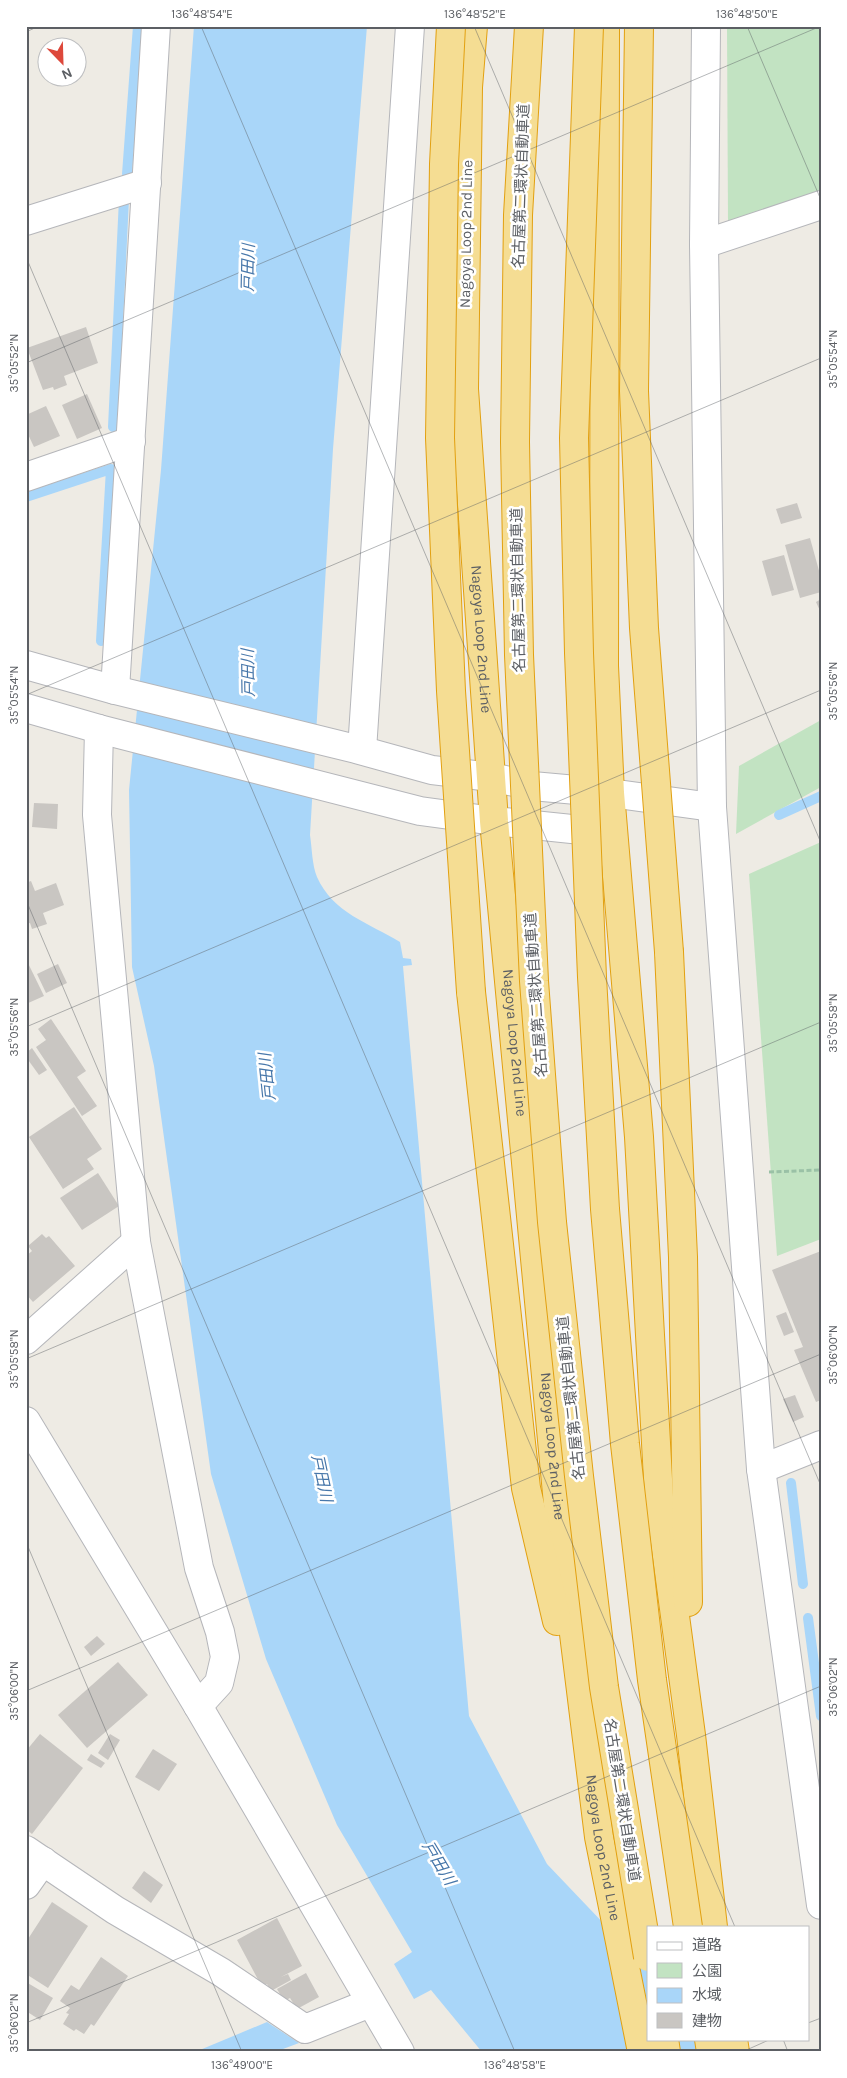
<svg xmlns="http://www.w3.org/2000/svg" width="847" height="2078" font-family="Karla,'Noto Sans JP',sans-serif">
	<rect width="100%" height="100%" fill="#eeebe4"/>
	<g fill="#c2e3c2">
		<polygon points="727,26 821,26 821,192 728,223"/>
		<polygon points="821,720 821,787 736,834 739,766"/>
		<polygon points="821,842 821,1239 777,1256 749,874"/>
	</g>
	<g fill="#a9d6f9">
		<path d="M194,26H367L333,449L310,835C312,848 312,865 317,877C333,913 369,923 400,942L403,958L411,959L412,965L403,966L469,1716L547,1864L648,1970V2039H714L726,2052H482L431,1990L414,1999L394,1964L412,1952L337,1825L266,1659L211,1474L154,1066L132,967L129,790L161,470Z"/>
		<polygon points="267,2022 299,2043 275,2052 195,2052"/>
	</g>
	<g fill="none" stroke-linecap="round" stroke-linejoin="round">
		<g stroke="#a9d6f9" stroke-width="10">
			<polyline points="127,174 138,26"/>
			<polyline points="113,427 124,199"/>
			<polyline points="26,497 111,469 101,641"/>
			<polyline points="779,815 821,796"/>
			<polyline points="791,1483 803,1584"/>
			<polyline points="808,1618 821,1716"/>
		</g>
	</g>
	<g fill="#c9c6c2">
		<polygon points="86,327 98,363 64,376 67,385 54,390 53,387 43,390 27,348"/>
		<polygon points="87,394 102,428 77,439 62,405"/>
		<polygon points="46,406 60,436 34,447 26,430 26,415"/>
		<polygon points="797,503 802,518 781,524 776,509"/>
		<polygon points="810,538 821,578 821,592 800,598 785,545"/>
		<polygon points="784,555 794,590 772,596 762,561"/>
		<polygon points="821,599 821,613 816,602"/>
		<polygon points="34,803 58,804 57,829 32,827"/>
		<polygon points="31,881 35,891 56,883 64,905 43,913 47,924 32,929 30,923 26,924 26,883"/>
		<polygon points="26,959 44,996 26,1004"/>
		<polygon points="58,964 67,983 46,993 37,974"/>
		<polygon points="51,1019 86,1071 77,1077 97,1106 82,1116 36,1047 46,1040 38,1029"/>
		<polygon points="32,1048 47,1070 39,1075 26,1057 26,1053"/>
		<polygon points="74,1107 102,1149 87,1159 94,1169 63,1189 29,1137"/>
		<polygon points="98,1173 119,1206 82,1230 60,1198"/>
		<polygon points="42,1234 46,1238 49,1236 75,1266 33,1302 26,1294 26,1256 32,1251 28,1246"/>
		<polygon points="821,1251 821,1400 816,1402 794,1350 803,1347 772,1270"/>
		<polygon points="786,1312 794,1332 784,1336 776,1316"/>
		<polygon points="795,1395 804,1417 793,1422 783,1399"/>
		<polygon points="97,1636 105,1644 91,1656 84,1647"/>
		<polygon points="118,1662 148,1695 87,1748 58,1715"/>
		<polygon points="40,1734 83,1768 32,1834 26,1829 26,1751"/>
		<polygon points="110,1734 120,1740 108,1760 98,1753"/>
		<polygon points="153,1749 177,1764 159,1791 135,1777"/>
		<polygon points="91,1754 105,1763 101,1768 87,1760"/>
		<polygon points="144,1871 163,1885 151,1903 132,1888"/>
		<polygon points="52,1902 88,1926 48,1988 26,1974 26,1938 28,1939"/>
		<polygon points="277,1918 302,1966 281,1977 288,1974 291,1980 271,1991 267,1984 262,1987 237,1940"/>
		<polygon points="101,1957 128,1976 94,2026 91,2024 84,2034 76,2029 74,2031 63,2024 69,2014 66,2013 70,2008 60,2001 71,1985 79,1990"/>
		<polygon points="306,1973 319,1997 297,2009 290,1998 284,2001 277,1989"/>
		<polygon points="26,1982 53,1998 40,2020 26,2011"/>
	</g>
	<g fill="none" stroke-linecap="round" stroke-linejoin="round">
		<defs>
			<g id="minor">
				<polyline points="706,26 704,244 712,807 761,1469 821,1905"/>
				<polyline points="26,221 147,183"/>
				<polyline points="704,244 821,205"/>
				<polyline points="26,477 131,441"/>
				<polyline points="26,665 115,690 356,749 432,770 491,777 532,786 610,793 712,807"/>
				<polyline points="115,690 156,26"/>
				<polyline points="26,708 99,729 420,811 494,821 610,833"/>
				<polyline points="99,729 97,815 136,1242 199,1568 220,1632 225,1657 219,1683 198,1706"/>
				<polyline points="362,750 410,26"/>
				<polyline points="26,1340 136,1242"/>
				<polyline points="26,1421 198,1706 400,2052"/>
				<polyline points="761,1469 821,1445"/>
				<polyline points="26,1850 115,1910 221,1972 305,2029 370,2003"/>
				<polyline points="26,1885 43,1861"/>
			</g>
			<g id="highway">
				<path id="s1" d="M473,26L468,87L464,389L494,821L558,1504L599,1837L642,2052"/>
				<polyline points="605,26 604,666 610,793 639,1137 659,1497 691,1735 713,1927"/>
				<polyline points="669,952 683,1257 688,1602"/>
				<polyline points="471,992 526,1488 557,1621"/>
				<polyline points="664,2039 666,2052"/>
				<polyline points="709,2039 711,2052"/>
				<polyline points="733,2039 735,2052"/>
			</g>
		</defs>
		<use href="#minor" stroke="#b5b6ba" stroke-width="30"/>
		<use href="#highway" stroke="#e2a010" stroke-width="30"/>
		<polyline stroke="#9ac1a6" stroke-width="3" stroke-dasharray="5 2.5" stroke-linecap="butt" points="769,1172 821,1170"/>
		<use href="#minor" stroke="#fff" stroke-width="28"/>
		<use href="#highway" stroke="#f5dd93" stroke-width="28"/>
		<defs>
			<g id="highway-bridge">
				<polyline points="451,26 444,164 440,438 451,691 471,992"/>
				<polyline points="529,26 518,215 515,442 519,655 534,981 552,1222 579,1476 604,1687 648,1957"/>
				<polyline points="589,26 574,438 579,653 592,977 605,1209 625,1444 652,1680 688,1927"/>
				<polyline points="639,26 634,391 644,628 669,952"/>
			</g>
		</defs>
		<use href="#highway-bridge" stroke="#e2a010" stroke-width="30" stroke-linecap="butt"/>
		<use href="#highway-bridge" stroke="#f5dd93" stroke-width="28"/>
	</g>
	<path fill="none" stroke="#5c5f64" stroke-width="1" stroke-opacity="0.45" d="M201,26L821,1486M474,26L821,843M747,26L821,200M26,32L39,26M26,257L735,1927M26,363L821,26M26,695L821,358M26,900L515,2052M26,1027L821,690M26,1359L821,1022M26,1542L242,2052M26,1691L821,1354M26,2023L821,1686M808,2023L821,2018M783,2039L788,2052M742,2052L771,2039"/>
	<g text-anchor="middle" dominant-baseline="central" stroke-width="5" stroke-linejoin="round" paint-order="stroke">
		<g font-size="15" fill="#5c5f64" stroke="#fff">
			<text transform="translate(521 186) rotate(-88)">名古屋第二環状自動車道</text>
			<text transform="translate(466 234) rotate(-89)">Nagoya Loop 2nd Line</text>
			<text transform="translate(518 590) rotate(-91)">名古屋第二環状自動車道</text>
			<text stroke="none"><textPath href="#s1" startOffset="614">Nagoya Loop 2nd Line</textPath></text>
			<text transform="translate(536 995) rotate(-94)">名古屋第二環状自動車道</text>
			<text stroke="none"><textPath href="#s1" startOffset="1019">Nagoya Loop 2nd Line</textPath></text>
			<text transform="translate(571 1398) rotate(-96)">名古屋第二環状自動車道</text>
			<text stroke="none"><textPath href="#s1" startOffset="1424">Nagoya Loop 2nd Line</textPath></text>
			<text transform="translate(622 1800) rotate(81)">名古屋第二環状自動車道</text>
			<text stroke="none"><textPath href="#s1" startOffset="1829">Nagoya Loop 2nd Line</textPath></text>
		</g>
		<g font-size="16" font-style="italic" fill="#4777aa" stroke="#fff">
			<text transform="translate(248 268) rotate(-89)">戸田川</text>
			<text transform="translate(248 673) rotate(-91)">戸田川</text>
			<text transform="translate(267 1077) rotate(-96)">戸田川</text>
			<text transform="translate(322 1478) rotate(78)">戸田川</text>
			<text transform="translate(439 1863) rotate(59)">戸田川</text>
		</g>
	</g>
	<rect width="847" height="2078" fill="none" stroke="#ffffff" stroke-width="55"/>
	<rect x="647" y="1926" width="162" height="115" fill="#ffffff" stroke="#bebfc1"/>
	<rect x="657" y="1942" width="25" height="8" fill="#ffffff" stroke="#bebfc1"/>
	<text x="692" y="1950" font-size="15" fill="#5c5f64">道路</text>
	<rect x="657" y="1963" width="25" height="15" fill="#c2e3c2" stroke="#bebfc1"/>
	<text x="692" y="1976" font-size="15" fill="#5c5f64">公園</text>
	<rect x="657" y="1988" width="25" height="15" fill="#a9d6f9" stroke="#bebfc1"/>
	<text x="692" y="2000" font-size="15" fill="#5c5f64">水域</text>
	<rect x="657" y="2013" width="25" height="15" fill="#c9c6c2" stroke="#bebfc1"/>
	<text x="692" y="2026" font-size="15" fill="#5c5f64">建物</text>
	<g transform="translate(62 62) rotate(157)"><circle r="24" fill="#ffffff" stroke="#bebfc1"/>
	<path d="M0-4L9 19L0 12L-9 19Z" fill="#dd483b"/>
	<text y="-8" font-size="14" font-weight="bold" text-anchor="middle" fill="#5c5f64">N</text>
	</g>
	<rect x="28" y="28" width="792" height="2022" fill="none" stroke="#5c5f64" stroke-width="2"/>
	<g font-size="12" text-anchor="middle" fill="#5c5f64">
		<text x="202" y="18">136°48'54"E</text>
		<text x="475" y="18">136°48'52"E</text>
		<text x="747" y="18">136°48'50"E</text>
		<text transform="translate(833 359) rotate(-90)" y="4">35°05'54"N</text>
		<text transform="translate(14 363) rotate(-90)" y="4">35°05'52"N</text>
		<text transform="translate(833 691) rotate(-90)" y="4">35°05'56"N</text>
		<text transform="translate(14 695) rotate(-90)" y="4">35°05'54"N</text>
		<text transform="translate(833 1023) rotate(-90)" y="4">35°05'58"N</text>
		<text transform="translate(14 1027) rotate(-90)" y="4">35°05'56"N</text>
		<text transform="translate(833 1355) rotate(-90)" y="4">35°06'00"N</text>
		<text transform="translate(14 1359) rotate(-90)" y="4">35°05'58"N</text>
		<text transform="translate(833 1687) rotate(-90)" y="4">35°06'02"N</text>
		<text transform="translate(14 1691) rotate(-90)" y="4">35°06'00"N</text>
		<text transform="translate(14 2023) rotate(-90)" y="4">35°06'02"N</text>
		<text x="242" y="2069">136°49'00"E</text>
		<text x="515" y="2069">136°48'58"E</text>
	</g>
</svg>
